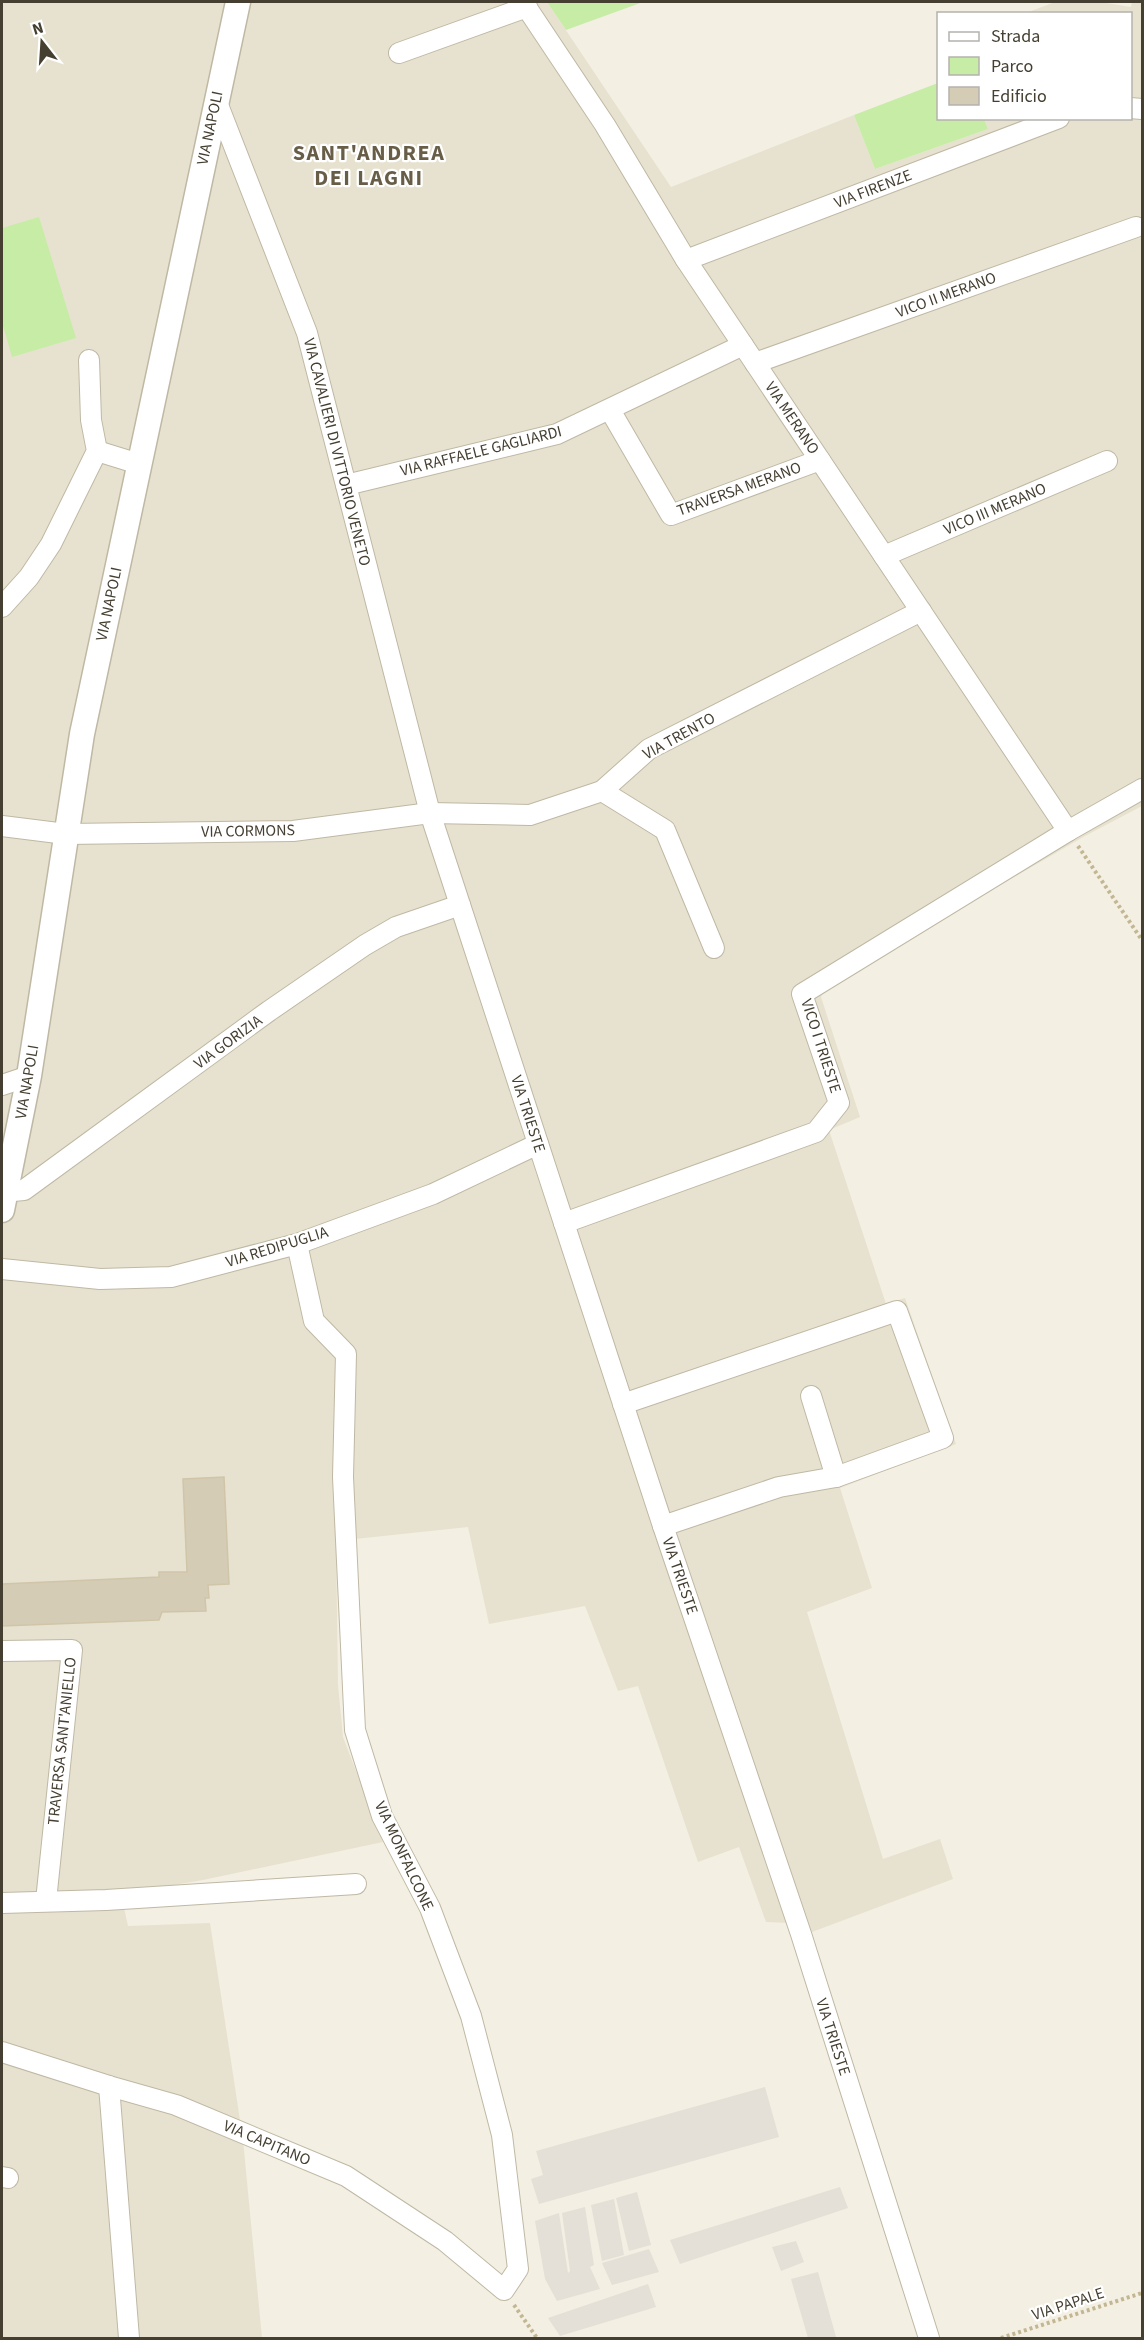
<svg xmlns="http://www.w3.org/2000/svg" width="1144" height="2340" font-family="'Source Sans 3',sans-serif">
	<rect width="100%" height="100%" fill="#f3efe2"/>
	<polygon fill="#e7e2cf" points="2,2 547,2 671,187 854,115 875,169 988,129 984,119 1130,118 1130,14 1026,13 1055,2 1100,2 1131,7 1132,2 1142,2 1142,806 1085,836 826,986 821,997 860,1117 829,1130 886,1304 905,1298 956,1444 840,1488 872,1588 807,1612 883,1859 940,1839 953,1879 812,1932 793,1937 790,1923 766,1922 739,1847 698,1862 638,1686 618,1691 585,1606 489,1624 468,1527 336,1541 338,1685 343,1737 383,1842 203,1880 121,1894 128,1926 210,1923 243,2140 262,2338 2,2338"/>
	<g fill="#e4e0d7">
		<polygon points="765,2087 779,2137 539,2204 531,2179 543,2175 536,2151"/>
		<polygon points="840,2187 848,2208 680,2264 670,2240"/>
		<polygon points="637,2192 651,2245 629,2251 616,2198"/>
		<polygon points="614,2199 624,2255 602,2261 591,2205"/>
		<polygon points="585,2207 594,2265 590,2267 600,2289 557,2301 545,2279 535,2221 559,2213 568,2273 570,2271 562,2213"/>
		<polygon points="796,2241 804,2262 781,2271 772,2247"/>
		<polygon points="649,2249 659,2272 612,2285 602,2263"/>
		<polygon points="818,2272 836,2337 829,2338 808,2338 791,2279"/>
		<polygon points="648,2284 656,2307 560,2336 548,2318"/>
	</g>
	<g fill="#c6eca6">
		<polygon points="547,2 643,2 566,30"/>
		<polygon points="938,83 938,118 984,119 988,129 875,169 854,115"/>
		<polygon points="39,217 76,338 12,357 2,322 2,228"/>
	</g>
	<polygon fill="#d5ccb6" stroke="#d1c5a9" stroke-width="1.5" points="224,1477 229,1584 208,1585 209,1598 205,1598 206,1611 162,1612 159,1620 2,1626 2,1584 159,1577 159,1572 187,1572 183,1479"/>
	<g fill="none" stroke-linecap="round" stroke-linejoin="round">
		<defs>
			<g id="minor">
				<polyline points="523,2 605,125 686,260 1068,831"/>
				<polyline points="399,53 527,7"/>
				<polyline points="216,100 307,333 430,813 663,1526 801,1934 929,2338"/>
				<polyline points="1130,108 1142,109"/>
				<polyline points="686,260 1059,118"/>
				<polyline points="755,363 1136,227"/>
				<polyline points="610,410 671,515 820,460"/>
				<polyline points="97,451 139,464"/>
				<polyline points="346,485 557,434 743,345"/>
				<polyline points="884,556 1107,461"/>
				<polyline points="2,607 29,577 51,544 97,451 91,420 89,360"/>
				<polyline points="602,791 665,830 714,948"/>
				<polyline points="2,826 66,834 293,831 430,813 530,815 602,791 649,749 921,611"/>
				<polyline points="2,1085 29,1076"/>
				<polyline points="2,1192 24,1190 269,1011 365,945 396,927 460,905"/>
				<polyline points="564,1223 816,1132 839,1103 802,994 1068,831 1142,789"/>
				<polyline points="2,1269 100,1279 171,1277 297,1244 433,1194 538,1144"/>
				<polyline points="811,1396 836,1477"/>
				<polyline points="623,1404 897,1311 943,1438 836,1477 779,1487 663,1526"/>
				<polyline points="2,1651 72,1650 46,1901"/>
				<polyline points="2,1903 106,1900 356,1884"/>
				<polyline points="2,2052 109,2086 176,2105 346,2176 445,2241 504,2290 518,2269 502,2135 471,2016 430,1908 382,1816 355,1730 343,1477 346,1354 314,1321 297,1244"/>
				<polyline points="109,2086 129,2338"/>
				<polyline points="2,2177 8,2178"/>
			</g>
			<polyline id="tertiary" points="2,1210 29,1076 82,734 238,2"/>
		</defs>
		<use href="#minor" stroke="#bfb8a4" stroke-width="22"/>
		<use href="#tertiary" stroke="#bfb8a4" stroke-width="27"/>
		<g stroke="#c2b693" stroke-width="4" stroke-dasharray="3 3" stroke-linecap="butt">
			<polyline points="1078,846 1142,940"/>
			<polyline points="514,2305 537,2338"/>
			<polyline points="1001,2338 1142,2293"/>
		</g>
		<use href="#minor" stroke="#fff" stroke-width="20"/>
		<use href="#tertiary" stroke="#fff" stroke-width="24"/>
	</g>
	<g text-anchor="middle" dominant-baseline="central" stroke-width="4.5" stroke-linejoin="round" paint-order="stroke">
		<g font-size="16" fill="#453f32" stroke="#fff">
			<text transform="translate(210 128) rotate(-78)">VIA NAPOLI</text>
			<text transform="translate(873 189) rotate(-21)">VIA FIRENZE</text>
			<text transform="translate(946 295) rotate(-20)">VICO II MERANO</text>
			<text transform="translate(792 418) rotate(56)">VIA MERANO</text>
			<text transform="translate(481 451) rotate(-14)">VIA RAFFAELE GAGLIARDI</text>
			<text transform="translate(337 452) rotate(76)">VIA CAVALIERI DI VITTORIO VENETO</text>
			<text transform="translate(739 489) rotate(-20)">TRAVERSA MERANO</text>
			<text transform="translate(995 509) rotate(-23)">VICO III MERANO</text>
			<text transform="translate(109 604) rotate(-78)">VIA NAPOLI</text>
			<text transform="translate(679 736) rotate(-29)">VIA TRENTO</text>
			<text transform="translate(248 831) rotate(-1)">VIA CORMONS</text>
			<text transform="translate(228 1042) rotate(-36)">VIA GORIZIA</text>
			<text transform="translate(821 1046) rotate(72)">VICO I TRIESTE</text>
			<text transform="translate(27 1082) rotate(-80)">VIA NAPOLI</text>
			<text transform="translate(528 1114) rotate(72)">VIA TRIESTE</text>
			<text transform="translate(277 1247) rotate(-17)">VIA REDIPUGLIA</text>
			<text transform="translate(680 1576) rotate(71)">VIA TRIESTE</text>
			<text transform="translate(62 1741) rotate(-84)">TRAVERSA SANT'ANIELLO</text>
			<text transform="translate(404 1856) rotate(65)">VIA MONFALCONE</text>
			<text transform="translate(833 2037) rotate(72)">VIA TRIESTE</text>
			<text transform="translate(267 2143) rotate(23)">VIA CAPITANO</text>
			<text transform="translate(1068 2304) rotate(-18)">VIA PAPALE</text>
		</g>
		<g font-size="22" font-weight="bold" letter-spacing="1.5" fill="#685e48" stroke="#fff">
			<text x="369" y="153">SANT'ANDREA<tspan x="369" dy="25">DEI LAGNI</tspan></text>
		</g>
	</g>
	<rect width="1144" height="2340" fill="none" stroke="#453f32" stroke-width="6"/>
	<rect x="937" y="12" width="195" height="108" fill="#ffffff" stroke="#b5b2ad" stroke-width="1.5"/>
	<rect x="949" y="32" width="30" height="9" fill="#ffffff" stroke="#b5b2ad" stroke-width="1.5"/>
	<text x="991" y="42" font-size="18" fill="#453f32">Strada</text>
	<rect x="949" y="57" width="30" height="18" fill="#c6eca6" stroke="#b5b2ad" stroke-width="1.5"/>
	<text x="991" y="72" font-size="18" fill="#453f32">Parco</text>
	<rect x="949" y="87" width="30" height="18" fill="#d5ccb6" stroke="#b5b2ad" stroke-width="1.5"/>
	<text x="991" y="102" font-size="18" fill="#453f32">Edificio</text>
	<g transform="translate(42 42) rotate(343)" stroke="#ffffff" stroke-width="4.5" paint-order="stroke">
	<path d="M0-4.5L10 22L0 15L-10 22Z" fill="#453f32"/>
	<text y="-9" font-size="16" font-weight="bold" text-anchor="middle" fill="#453f32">N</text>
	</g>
</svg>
